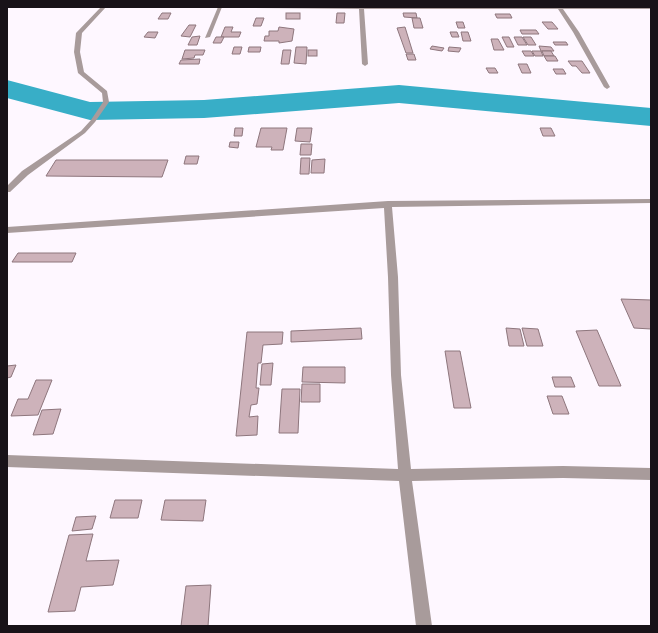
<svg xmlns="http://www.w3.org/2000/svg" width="658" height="633" font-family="Spectral,serif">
	<rect width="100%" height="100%" fill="#fef7ff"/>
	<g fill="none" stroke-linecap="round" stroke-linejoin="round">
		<polygon fill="#38aec7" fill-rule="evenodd" points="7,80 90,102 204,100 399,85 651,108 651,126 399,103 204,118 90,120 7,98"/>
	</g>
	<g fill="#cdb2ba" stroke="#8e767d">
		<polygon points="162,13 171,13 168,19 158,19"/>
		<rect x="286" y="13" width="14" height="6"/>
		<polygon points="337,13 345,13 344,23 336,23"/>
		<polygon points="403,13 416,13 417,18 404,17"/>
		<polygon points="495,14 510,14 512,18 497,18"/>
		<polygon points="256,18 264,18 261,26 253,26"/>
		<polygon points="412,18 420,18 423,28 414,28"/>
		<polygon points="456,22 463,22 465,28 458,28"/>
		<polygon points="542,22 552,22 558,29 548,29"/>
		<polygon points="189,25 196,25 190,37 181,36"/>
		<polygon points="225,27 233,27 231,32 241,32 239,37 221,37"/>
		<polygon points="279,27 294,29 292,41 279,43 279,41 264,41 265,36 269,36 269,31 278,31"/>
		<polygon points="405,27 413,53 406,53 397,28"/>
		<polygon points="520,30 536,30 539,34 522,34"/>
		<polygon points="148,32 158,32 155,38 144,37"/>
		<polygon points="450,32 457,32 459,37 452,37"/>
		<polygon points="461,32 468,32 471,41 463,41"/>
		<polygon points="200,36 197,45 188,45 192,37"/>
		<polygon points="216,37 224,37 221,43 213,43"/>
		<polygon points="502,37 509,37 514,47 507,47"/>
		<polygon points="514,37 522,37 527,45 518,45"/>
		<polygon points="523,37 531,37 536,45 528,45"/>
		<polygon points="491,39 498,39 504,50 494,50"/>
		<polygon points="553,42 566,42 568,45 555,45"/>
		<polygon points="432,46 444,48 442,51 430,49"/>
		<polygon points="539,46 551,47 554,51 541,51"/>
		<polygon points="234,47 242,47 240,54 232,54"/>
		<polygon points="249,47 261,47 260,52 248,52"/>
		<polygon points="296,47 307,47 306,64 294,63"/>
		<polygon points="449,47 461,48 459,52 448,51"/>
		<polygon points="185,50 205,50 203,55 195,55 194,58 182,59"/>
		<polygon points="283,50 291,50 289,64 281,64"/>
		<rect x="308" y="50" width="9" height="6"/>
		<polygon points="522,51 531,51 534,56 525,56"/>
		<polygon points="532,51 541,51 543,56 535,56"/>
		<polygon points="542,51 551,51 554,56 544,56"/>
		<polygon points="406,54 414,54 416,60 408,60"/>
		<polygon points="544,56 555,56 558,61 547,61"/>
		<polygon points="200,59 199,64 179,64 181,60"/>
		<polygon points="568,61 582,61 590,73 582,73 576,66 572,66"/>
		<polygon points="518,64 527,64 531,73 522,73"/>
		<polygon points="486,68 495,68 498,73 489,73"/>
		<polygon points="553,69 563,69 566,74 556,74"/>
		<polygon points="235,128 243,128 242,136 234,136"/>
		<polygon points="261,128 287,128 283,150 271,150 272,147 256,147"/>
		<polygon points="297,128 312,128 310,142 295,141"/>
		<polygon points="540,128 551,128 555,136 543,136"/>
		<polygon points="230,142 239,142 238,148 229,147"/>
		<polygon points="301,144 312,144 311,155 300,155"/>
		<polygon points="186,156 199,156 197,164 184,164"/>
		<polygon points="301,158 310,158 309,174 300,174"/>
		<polygon points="325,159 324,173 311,173 312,160"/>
		<polygon points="56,160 168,160 162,177 46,176"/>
		<polygon points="18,253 76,253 72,262 12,262"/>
		<polygon points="621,299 651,300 651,329 634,328"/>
		<polygon points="361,328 362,339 291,342 291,331"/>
		<polygon points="506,328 520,329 524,346 509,346"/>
		<polygon points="522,328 538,329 543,346 527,346"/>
		<polygon points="597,330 621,386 599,386 576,331"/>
		<polygon points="247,332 283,332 282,344 263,345 261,363 258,363 256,388 259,388 257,404 251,405 249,417 258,416 257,435 236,436"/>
		<polygon points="445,351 460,351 471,408 454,408"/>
		<polygon points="273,363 271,385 260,385 262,364"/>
		<polygon points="16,365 11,377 7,378 7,366"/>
		<polygon points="303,367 345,367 345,383 302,382"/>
		<polygon points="552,377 571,377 575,387 555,387"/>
		<polygon points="36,380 52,380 38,415 11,416 18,399 28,399"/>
		<polygon points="302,384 320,384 320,402 301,402"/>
		<polygon points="282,389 300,389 298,433 279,433"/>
		<polygon points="547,396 562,396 569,414 553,414"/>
		<polygon points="61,409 53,434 33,435 42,410"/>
		<polygon points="115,500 142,500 138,518 110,518"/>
		<polygon points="165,500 206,500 203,521 161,520"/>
		<polygon points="96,516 92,529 72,531 76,517"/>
		<polygon points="93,534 86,561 119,560 113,585 81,587 75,611 48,612 69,535"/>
		<polygon points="211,585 208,626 181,626 186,586"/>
	</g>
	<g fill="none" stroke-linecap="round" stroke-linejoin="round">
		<g fill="#a89b9b" fill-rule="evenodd">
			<polygon points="101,7 106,7 82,33 80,52 84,72 107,91 109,102 95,122 85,133 28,175 10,192 7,192 7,186 22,171 81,131 91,120 103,102 102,93 78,73 74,52 76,33"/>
			<polygon points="218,7 222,7 210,37 205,38"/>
			<polygon points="252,7 651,7 651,9 563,9 579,32 610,87 607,89 604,87 573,32 558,9 364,9 368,64 365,66 362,64 359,9 254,8"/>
			<polygon points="651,199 651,203 392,207 398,277 401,375 411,469 563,466 651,468 651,480 563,478 412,481 432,626 416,626 399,481 7,467 7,455 398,469 391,375 388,277 384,208 7,233 7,227 388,201"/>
		</g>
	</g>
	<rect width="658" height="633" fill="none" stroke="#181218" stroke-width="16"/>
</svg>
